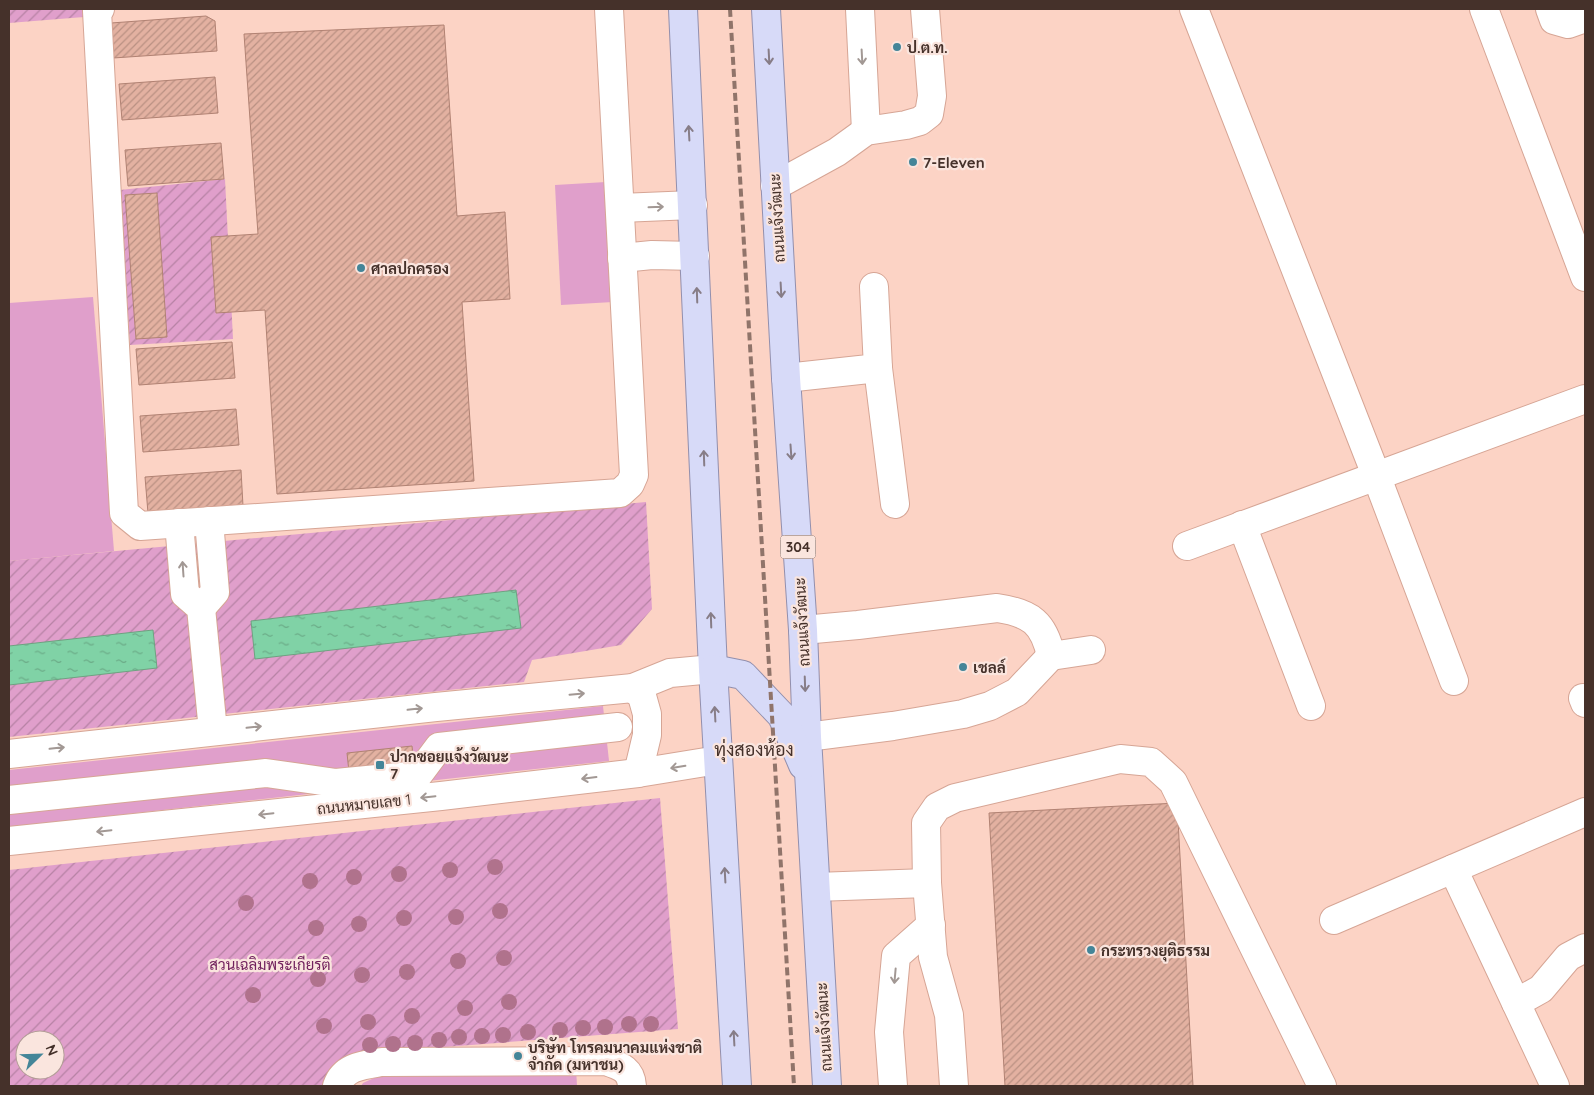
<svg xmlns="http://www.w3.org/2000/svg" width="1594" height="1095" font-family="Quicksand,Sarabun,sans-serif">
	<defs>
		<pattern id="garden-furrows" width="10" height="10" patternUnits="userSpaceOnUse" patternTransform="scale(1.25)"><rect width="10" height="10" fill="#e09fcb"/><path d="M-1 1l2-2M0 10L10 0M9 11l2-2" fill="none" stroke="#b782a5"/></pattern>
		<pattern id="water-ripples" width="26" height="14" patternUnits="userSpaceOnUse" patternTransform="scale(1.25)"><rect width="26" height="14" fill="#80d2a6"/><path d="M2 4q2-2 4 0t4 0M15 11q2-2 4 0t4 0" fill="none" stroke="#6bab87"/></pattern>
		<pattern id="building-hatch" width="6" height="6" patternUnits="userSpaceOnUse" patternTransform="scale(1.25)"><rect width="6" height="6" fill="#e3b1a1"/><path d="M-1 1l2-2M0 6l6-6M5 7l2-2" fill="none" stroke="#ba9183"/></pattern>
	</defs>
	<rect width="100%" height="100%" fill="#fcd3c5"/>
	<g fill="#e09fcb">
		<polygon points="606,182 613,302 561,305 555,185"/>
		<polygon points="93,297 114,551 9,561 9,303"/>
		<polygon points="603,706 609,761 9,827 9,770"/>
		<polygon points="576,1068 577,1086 361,1086 363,1083 385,1073"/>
	</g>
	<g fill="url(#garden-furrows)" fill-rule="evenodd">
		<polygon points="9,9 85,9 84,17 9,23"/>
		<polygon points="225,179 233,339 130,345 120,190"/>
		<polygon points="646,502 652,609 621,645 532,660 524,682 9,737 9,561"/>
		<path d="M660,798L678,1029L367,1053L327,1086H9V870ZM25,1040H55V1070H25Z"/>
	</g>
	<g fill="url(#water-ripples)" stroke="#6ea281">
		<polygon points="516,590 521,628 255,659 251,621"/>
		<polygon points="153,630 157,668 9,685 9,646"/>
	</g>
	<g fill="url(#building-hatch)" stroke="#b18273">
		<polygon points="206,16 215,21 217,51 113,58 111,23"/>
		<polygon points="444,25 457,216 505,212 510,299 462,302 474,481 277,494 265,310 216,313 211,237 258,234 244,34"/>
		<polygon points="215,77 218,113 122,120 119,84"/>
		<polygon points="221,143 224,179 128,186 125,150"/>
		<polygon points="157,193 167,337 136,339 125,195"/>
		<polygon points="232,342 235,378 139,385 136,349"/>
		<polygon points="236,409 239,445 143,452 140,416"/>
		<polygon points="241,470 243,506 148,513 145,477"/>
		<polygon points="202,554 205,591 194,591 192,555"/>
		<polygon points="412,746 414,765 349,772 347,753"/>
		<polygon points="1177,803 1193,1086 1005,1086 989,813"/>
	</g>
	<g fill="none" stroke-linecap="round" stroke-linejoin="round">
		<defs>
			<g id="minor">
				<polyline points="100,9 97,11 124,513 140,526 620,493 630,484 634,475 609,9"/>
				<polyline points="860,9 866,131"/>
				<polyline points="1194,9 1376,475 1454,681"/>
				<polyline points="1484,9 1585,277"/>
				<polyline points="1550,9 1554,20 1568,24 1585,18"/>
				<polyline points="775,186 837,152 866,131 906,125 920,121 929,114 932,96 925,9"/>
				<polyline points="620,208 693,205"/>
				<polyline points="622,258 652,255 695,256"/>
				<polyline points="878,368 895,504"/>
				<polyline points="786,378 878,368 874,287"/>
				<polyline points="179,523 185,594 201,608 213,731"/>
				<polyline points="1242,525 1311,706"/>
				<polyline points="1187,546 1585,399"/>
				<polyline points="201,608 215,592 209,521"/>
				<path d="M803,630L858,625L997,608C1031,613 1044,623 1051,656L1091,650"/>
				<polyline points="633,688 642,696 647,714 647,735 638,773"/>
				<polyline points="1583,698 1585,703"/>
				<polyline points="807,737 893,726 963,714 990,706 1017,692 1051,656"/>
				<polyline points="9,754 436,707 633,688 670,673 713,669"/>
				<polyline points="9,800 266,773 336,783 418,775 439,747 618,727"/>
				<polyline points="9,841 441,796 638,773 718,760"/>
				<polyline points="1453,869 1555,1086"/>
				<polyline points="816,887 927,883"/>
				<polyline points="1334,920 1585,812"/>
				<polyline points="1516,1003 1541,989 1568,957 1585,948"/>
				<path d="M337,1086C344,1066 364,1065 382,1062L606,1061C620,1066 631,1069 632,1086"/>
				<polyline points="893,1086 889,1032 896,956 931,925"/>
				<polyline points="954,1086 949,1015 933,957 927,883 926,823 937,807 955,798 1120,759 1151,762 1173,782 1322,1086"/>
			</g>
			<g id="major">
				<polyline points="683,9 713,669 737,1086"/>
				<polyline points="766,9 786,378 803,630 807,737 827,1086"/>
				<polyline points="713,669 743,675 782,716 803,765"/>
			</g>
		</defs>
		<use href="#minor" stroke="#d6a595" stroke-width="30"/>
		<use href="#major" stroke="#928fad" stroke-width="30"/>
		<use href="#minor" stroke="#fff" stroke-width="28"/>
		<use href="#major" stroke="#d7daf8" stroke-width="28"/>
		<polyline stroke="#90746a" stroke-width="4" stroke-dasharray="8 4" stroke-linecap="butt" points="730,9 794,1086"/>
	</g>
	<g fill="#b0728c">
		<circle cx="495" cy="867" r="8"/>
		<circle cx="450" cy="870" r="8"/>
		<circle cx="399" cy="874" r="8"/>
		<circle cx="354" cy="877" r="8"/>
		<circle cx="310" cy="881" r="8"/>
		<circle cx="246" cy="903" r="8"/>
		<circle cx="500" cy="911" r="8"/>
		<circle cx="456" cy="917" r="8"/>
		<circle cx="404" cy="918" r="8"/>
		<circle cx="359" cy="924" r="8"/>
		<circle cx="316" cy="928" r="8"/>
		<circle cx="504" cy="958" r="8"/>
		<circle cx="458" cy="961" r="8"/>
		<circle cx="407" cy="972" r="8"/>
		<circle cx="362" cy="975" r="8"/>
		<circle cx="318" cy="979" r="8"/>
		<circle cx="253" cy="995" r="8"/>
		<circle cx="509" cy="1002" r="8"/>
		<circle cx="465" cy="1008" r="8"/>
		<circle cx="412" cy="1016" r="8"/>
		<circle cx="368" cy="1022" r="8"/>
		<circle cx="629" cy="1024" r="8"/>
		<circle cx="651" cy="1024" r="8"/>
		<circle cx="324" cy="1026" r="8"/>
		<circle cx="605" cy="1027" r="8"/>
		<circle cx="583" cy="1028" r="8"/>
		<circle cx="560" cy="1030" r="8"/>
		<circle cx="528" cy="1032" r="8"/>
		<circle cx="503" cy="1035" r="8"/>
		<circle cx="482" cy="1036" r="8"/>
		<circle cx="459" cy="1037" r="8"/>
		<circle cx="439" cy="1040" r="8"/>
		<circle cx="415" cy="1043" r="8"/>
		<circle cx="393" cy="1044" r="8"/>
		<circle cx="370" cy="1045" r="8"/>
	</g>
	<defs><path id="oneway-shaft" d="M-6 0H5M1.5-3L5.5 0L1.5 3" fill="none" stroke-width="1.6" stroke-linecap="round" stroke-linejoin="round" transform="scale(1.25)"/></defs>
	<g stroke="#877d87">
		<use href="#oneway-shaft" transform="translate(769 57) rotate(87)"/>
		<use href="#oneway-shaft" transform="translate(689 133) rotate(-93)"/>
		<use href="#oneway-shaft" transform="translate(781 290) rotate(87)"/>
		<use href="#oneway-shaft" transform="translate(697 295) rotate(-92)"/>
		<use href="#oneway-shaft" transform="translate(791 452) rotate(86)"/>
		<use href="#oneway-shaft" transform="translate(704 458) rotate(-92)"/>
		<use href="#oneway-shaft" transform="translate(711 620) rotate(-92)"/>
		<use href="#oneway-shaft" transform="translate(805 684) rotate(88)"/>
		<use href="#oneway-shaft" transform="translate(715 714) rotate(-93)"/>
		<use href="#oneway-shaft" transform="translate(725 875) rotate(-93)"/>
		<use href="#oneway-shaft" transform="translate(734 1038) rotate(-93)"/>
	</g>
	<g stroke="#a29894">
		<use href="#oneway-shaft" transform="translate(862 57) rotate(87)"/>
		<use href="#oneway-shaft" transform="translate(656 207) rotate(-2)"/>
		<use href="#oneway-shaft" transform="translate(183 569) rotate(-94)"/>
		<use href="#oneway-shaft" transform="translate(577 694) rotate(-5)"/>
		<use href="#oneway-shaft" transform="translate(415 709) rotate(-6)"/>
		<use href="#oneway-shaft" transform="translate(254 727) rotate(-6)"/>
		<use href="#oneway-shaft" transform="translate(57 748) rotate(-6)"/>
		<use href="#oneway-shaft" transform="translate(678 767) rotate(171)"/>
		<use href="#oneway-shaft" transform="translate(589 778) rotate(173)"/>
		<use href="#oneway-shaft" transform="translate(428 797) rotate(174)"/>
		<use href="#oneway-shaft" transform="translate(266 814) rotate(174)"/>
		<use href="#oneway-shaft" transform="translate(104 831) rotate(174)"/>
		<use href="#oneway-shaft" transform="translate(895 976) rotate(95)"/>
	</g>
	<g fill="#448598" stroke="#fae5de" stroke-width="2">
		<circle cx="897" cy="47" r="5"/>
		<circle cx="913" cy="162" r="5"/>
		<circle cx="361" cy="268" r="5"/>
		<circle cx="963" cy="667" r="5"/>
		<rect x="375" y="760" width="10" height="10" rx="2.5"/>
		<circle cx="1091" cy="950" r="5"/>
		<circle cx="518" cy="1056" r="5"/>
	</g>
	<g text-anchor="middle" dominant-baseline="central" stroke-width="4.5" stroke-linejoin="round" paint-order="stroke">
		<rect fill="#fae5de" stroke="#7b6760" stroke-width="1" x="780.5" y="535.5" width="35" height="23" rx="4"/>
		<g font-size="14" font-weight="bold" fill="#45312a">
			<text x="798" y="547">304</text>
		</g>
		<g font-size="15" font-weight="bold" fill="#45312a" stroke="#fae5de" text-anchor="start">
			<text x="907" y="47">ป.ต.ท.</text>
			<text x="923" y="162">7-Eleven</text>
			<text x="371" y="268">ศาลปกครอง</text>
			<text x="973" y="667">เชลล์</text>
			<text x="390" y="756">ปากซอยแจ้งวัฒนะ<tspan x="390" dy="17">7</tspan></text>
			<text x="1101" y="950">กระทรวงยุติธรรม</text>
			<text x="528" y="1047">บริษัท โทรคมนาคมแห่งชาติ<tspan x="528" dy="17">จำกัด (มหาชน)</tspan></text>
		</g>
		<g font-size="15" fill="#45312a" stroke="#fae5de">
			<text transform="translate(777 218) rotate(-93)">ถนนแจ้งวัฒนะ</text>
			<text transform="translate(802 622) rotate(-93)">ถนนแจ้งวัฒนะ</text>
			<text transform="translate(364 804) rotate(-6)">ถนนหมายเลข 1</text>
			<text transform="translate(824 1027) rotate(-93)">ถนนแจ้งวัฒนะ</text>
		</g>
		<g font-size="15" fill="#72225e" stroke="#fae5de">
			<text x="270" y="964">สวนเฉลิมพระเกียรติ</text>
		</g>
		<g font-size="18" fill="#45312a" stroke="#fae5de">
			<text x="754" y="749">ทุ่งสองห้อง</text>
		</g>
	</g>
	<rect width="1594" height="1095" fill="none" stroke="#45312a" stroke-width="20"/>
	<g transform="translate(40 1055) rotate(67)"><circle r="24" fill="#fae5de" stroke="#b29d96"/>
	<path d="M0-4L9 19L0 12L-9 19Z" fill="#448598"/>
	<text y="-8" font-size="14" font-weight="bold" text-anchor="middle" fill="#45312a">N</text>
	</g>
</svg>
